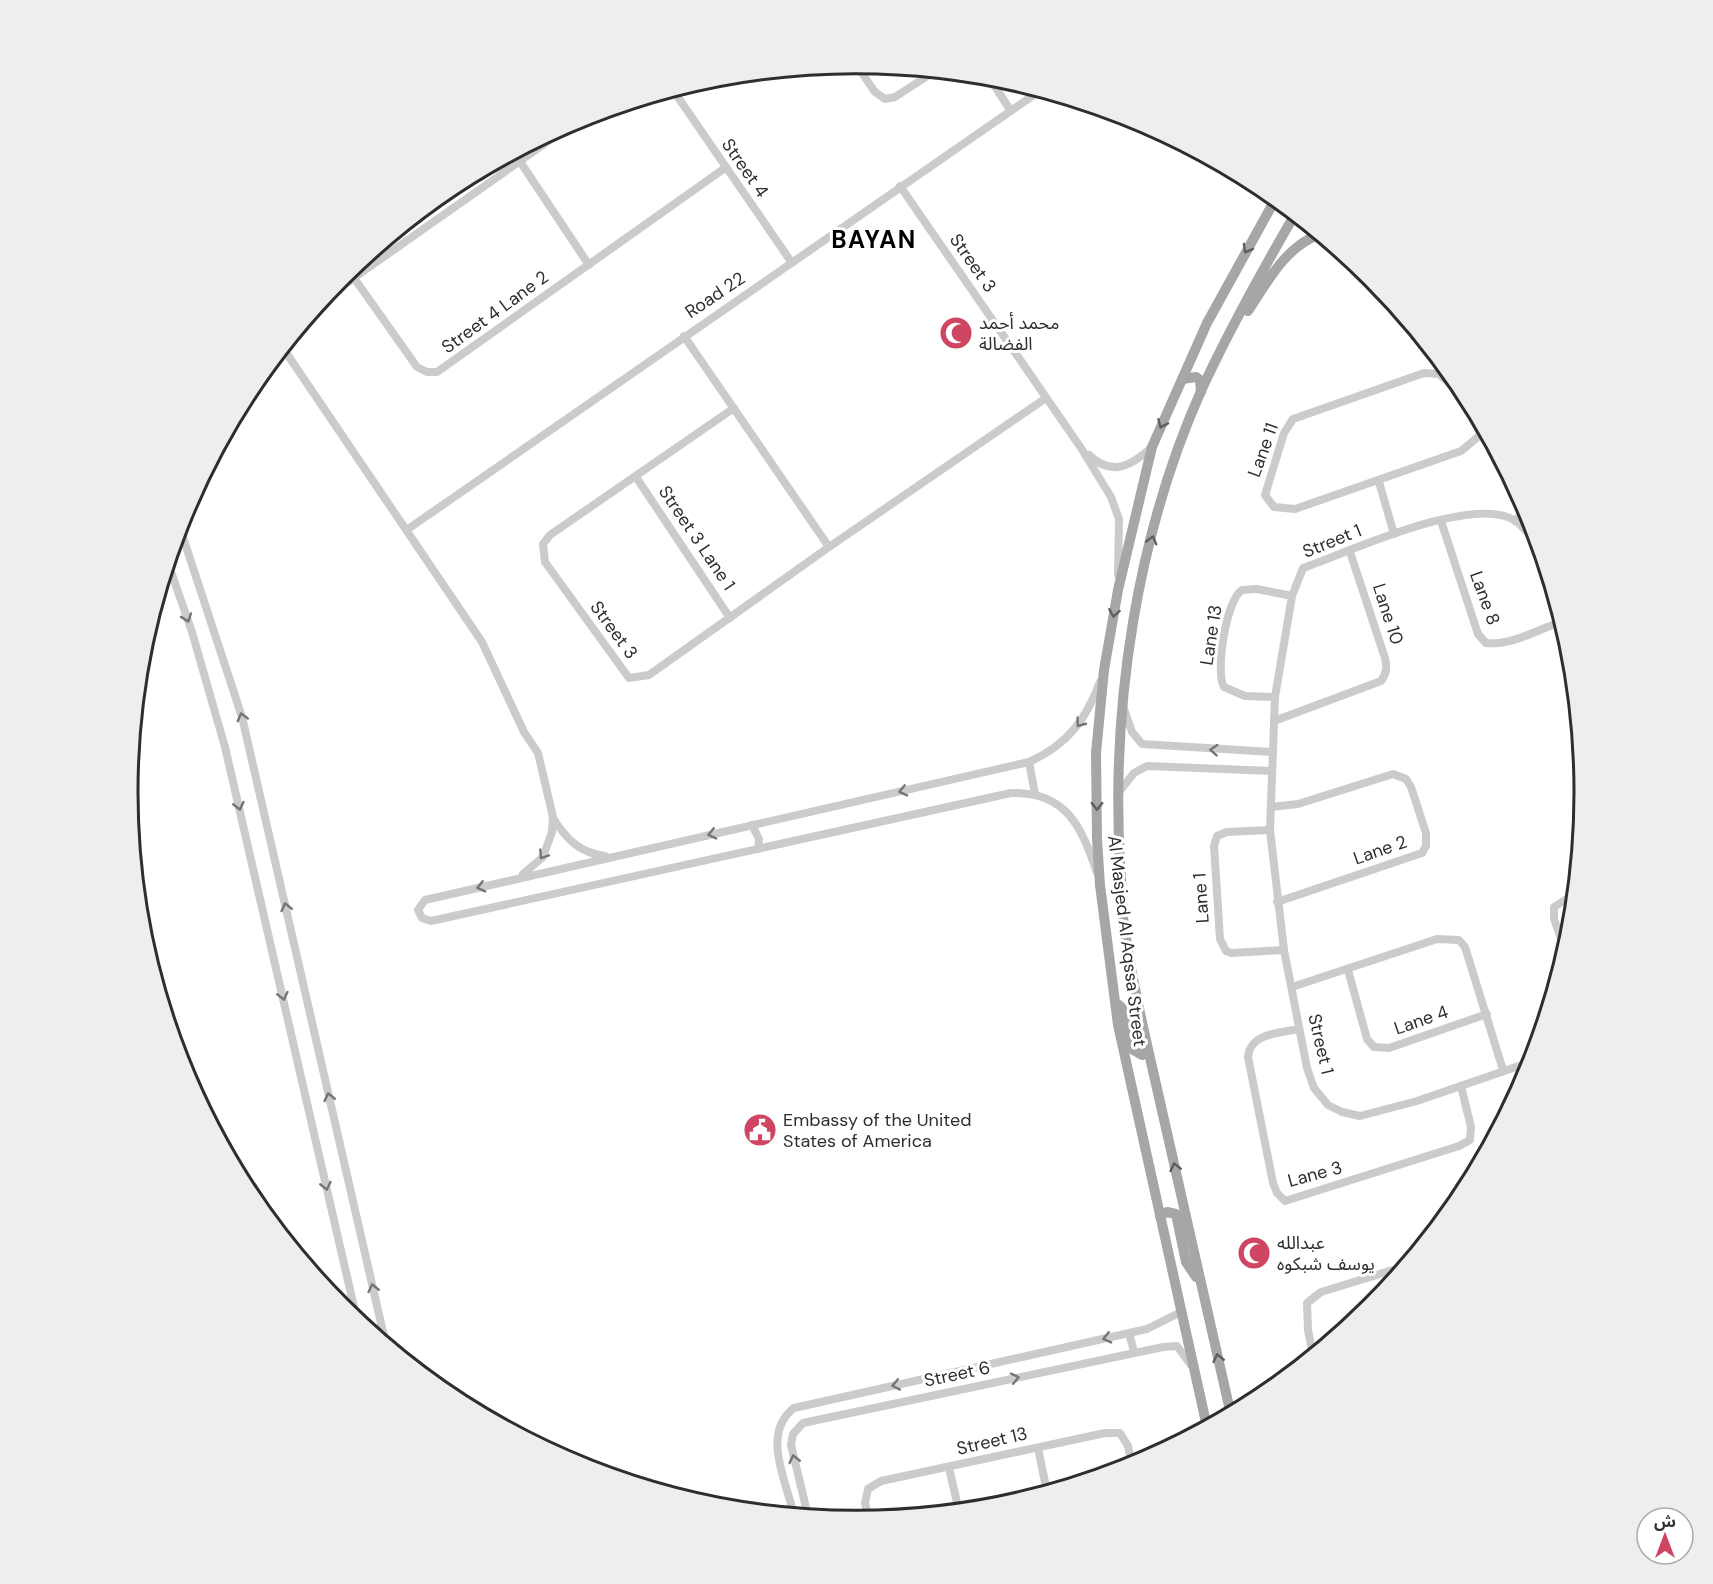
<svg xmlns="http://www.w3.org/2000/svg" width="1713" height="1584" font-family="'DM Sans','Noto Sans Arabic',sans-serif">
	<rect width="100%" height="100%" fill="#fff"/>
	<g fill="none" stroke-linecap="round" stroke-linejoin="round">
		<g stroke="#cbcbcb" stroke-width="8">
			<polyline points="855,63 875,92 885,99 895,97 935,71"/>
			<polyline points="988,76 1011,111"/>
			<polyline points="673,90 792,263"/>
			<polyline points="521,163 589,265"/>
			<polyline points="900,186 1081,448 1111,497 1119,519 1118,575"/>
			<polyline points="354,278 417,367 427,372 437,372 725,168"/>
			<polyline points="321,301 584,116"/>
			<polyline points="684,336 829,547"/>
			<polyline points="283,348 482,642 524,732 538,753 553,817 552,832 543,857 523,874"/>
			<polyline points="1471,403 1439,374 1424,373 1293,419 1284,433 1265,495 1274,507 1295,509 1461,451 1479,436 1482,423"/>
			<polyline points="734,408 550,535 543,544 545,562 629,678 649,675 829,547 1046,398"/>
			<path d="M1089,455C1112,477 1131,466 1152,447"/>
			<polyline points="636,477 730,618"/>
			<polyline points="1379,482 1394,534"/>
			<path d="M1441,521L1478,634L1486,643C1511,646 1539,629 1563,621"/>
			<polyline points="1515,521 1527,508"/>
			<polyline points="179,525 242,717 386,1345"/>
			<polyline points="408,529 1041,90"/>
			<polyline points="168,563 192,632 225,747 357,1320"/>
			<path d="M1275,697L1245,696L1224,687C1215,672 1226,600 1242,590L1257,589L1292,596"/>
			<polyline points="1124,709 1132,732 1142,744 1273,752"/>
			<path d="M1274,721L1381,681C1387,673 1387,667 1385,658L1350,552"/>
			<polyline points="1029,762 1035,794"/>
			<polyline points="1119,792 1134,773 1147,766 1272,771"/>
			<polyline points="1271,807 1298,804 1393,774 1406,779 1411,787 1426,833 1426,846 1422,853 1277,902"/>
			<path d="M553,818C566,839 580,853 605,856"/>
			<polyline points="752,825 759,839 758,849"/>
			<polyline points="1270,830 1227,832 1217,836 1214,846 1220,939 1226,951 1231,953 1284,950"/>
			<path d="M1097,873C1082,827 1066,791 1011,793L431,921L422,918L418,910L425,900L1029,762C1067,745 1086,720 1100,682"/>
			<polyline points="1566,952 1554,919 1554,907 1576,893"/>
			<polyline points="1348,970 1367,1039 1374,1047 1389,1048 1487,1014"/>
			<polyline points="1292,987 1437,939 1459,940 1465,947 1503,1070"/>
			<path d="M1299,1029C1280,1033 1250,1033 1248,1057L1273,1183L1277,1193L1285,1201L1459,1146L1470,1140L1471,1127L1461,1086"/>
			<path d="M1533,1061L1417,1101L1360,1116L1342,1112L1328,1105L1314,1088L1307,1068L1284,950L1270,830L1275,697L1292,596L1303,568C1349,552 1474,493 1516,521C1525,528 1533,540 1541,549"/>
			<polyline points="1129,1333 1134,1352"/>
			<polyline points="1313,1356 1308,1330 1307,1303 1321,1292 1406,1266"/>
			<polyline points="1038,1448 1047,1492"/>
			<polyline points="949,1468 959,1511"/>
			<path d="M794,1515C786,1481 761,1433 794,1408L1147,1329L1181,1312"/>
			<polyline points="808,1516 791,1445 793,1434 803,1423 1163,1347 1177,1346 1190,1364"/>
			<polyline points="869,1520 865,1503 868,1489 881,1481 1105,1433 1120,1433 1128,1446 1132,1467"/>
		</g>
		<g stroke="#a6a6a6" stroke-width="10">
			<path d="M1248,311C1268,281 1285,247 1320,234"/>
			<polyline points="1182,379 1196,377 1200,380 1201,392"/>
			<polyline points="1119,1005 1122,1008 1133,1050 1142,1055 1148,1051"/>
			<polyline points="1160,1216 1167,1212 1176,1214 1186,1262 1196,1277"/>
			<path d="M1231,1415C1209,1315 1185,1215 1163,1115C1149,1052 1133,989 1124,925C1121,904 1122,883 1120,862C1111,705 1137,535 1201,391C1229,330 1262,271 1295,214"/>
			<polyline points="1207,1427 1118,1025 1100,885 1097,839 1096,753 1104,670 1118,590 1152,447 1207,323 1276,198"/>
		</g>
	</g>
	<defs><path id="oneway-chevron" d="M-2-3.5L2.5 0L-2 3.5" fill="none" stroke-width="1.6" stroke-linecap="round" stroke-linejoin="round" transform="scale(1.5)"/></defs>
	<g stroke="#5e5e5e">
		<use href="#oneway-chevron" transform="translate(1247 249) rotate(119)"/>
		<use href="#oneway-chevron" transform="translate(1162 424) rotate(114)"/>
		<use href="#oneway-chevron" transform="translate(1152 540) rotate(-74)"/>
		<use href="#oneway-chevron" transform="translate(1114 613) rotate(100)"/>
		<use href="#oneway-chevron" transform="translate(1097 806) rotate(90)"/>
		<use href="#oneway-chevron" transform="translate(1175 1167) rotate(-103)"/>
		<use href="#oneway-chevron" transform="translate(1218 1358) rotate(-103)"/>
	</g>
	<g stroke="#757575">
		<use href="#oneway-chevron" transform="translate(187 618) rotate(71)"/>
		<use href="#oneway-chevron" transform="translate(242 717) rotate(-105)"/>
		<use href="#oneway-chevron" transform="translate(1080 723) rotate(127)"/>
		<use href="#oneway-chevron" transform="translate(1214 750) rotate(-176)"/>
		<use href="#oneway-chevron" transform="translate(903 791) rotate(167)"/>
		<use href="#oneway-chevron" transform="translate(239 806) rotate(77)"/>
		<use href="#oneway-chevron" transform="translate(712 834) rotate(167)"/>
		<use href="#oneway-chevron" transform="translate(543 855) rotate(124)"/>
		<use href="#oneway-chevron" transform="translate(481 887) rotate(167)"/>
		<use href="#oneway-chevron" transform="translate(286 907) rotate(-103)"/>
		<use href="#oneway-chevron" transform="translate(283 996) rotate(77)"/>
		<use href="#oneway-chevron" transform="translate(329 1097) rotate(-103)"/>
		<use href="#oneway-chevron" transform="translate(326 1186) rotate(77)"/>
		<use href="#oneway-chevron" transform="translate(373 1288) rotate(-103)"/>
		<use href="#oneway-chevron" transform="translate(1107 1338) rotate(167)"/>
		<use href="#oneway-chevron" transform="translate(1015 1378) rotate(-12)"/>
		<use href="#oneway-chevron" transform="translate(896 1385) rotate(169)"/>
		<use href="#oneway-chevron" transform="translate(794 1459) rotate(-103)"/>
	</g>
	<defs>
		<symbol id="mosque-disc" viewBox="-11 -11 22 22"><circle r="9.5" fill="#cf4663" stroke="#fff"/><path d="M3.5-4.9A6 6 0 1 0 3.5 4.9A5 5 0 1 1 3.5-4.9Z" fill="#fff"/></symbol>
		<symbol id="civic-disc" viewBox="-11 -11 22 22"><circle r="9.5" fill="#cf4663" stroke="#fff"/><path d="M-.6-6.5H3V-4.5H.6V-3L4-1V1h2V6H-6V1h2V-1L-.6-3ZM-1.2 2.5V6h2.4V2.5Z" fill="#fff"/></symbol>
	</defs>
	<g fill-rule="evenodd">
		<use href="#mosque-disc" x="937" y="314" width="38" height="38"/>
		<use href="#civic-disc" x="741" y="1111" width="38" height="38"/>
		<use href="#mosque-disc" x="1235" y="1234" width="38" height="38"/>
	</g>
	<g text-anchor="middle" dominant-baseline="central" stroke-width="6" stroke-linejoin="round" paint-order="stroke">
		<g font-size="18" fill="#2e2e2e" stroke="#fff">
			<text transform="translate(745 168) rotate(55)">Street 4</text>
			<text transform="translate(973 263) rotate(55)">Street 3</text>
			<text transform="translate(715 295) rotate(-34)">Road 22</text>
			<text transform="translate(495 312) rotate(-36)">Street 4 Lane 2</text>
			<text transform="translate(1263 450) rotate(-70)">Lane 11</text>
			<text transform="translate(697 538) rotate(56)">Street 3 Lane 1</text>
			<text transform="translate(1332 541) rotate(-22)">Street 1</text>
			<text transform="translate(1485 598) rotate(70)">Lane 8</text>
			<text transform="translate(1388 614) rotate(72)">Lane 10</text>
			<text transform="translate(614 630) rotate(54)">Street 3</text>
			<text transform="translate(1211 635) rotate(-81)">Lane 13</text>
			<text transform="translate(1380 850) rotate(-19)">Lane 2</text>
			<text transform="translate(1201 898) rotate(-94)">Lane 1</text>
			<text transform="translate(1127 941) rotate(83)">Al Masjed Al Aqssa Street</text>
			<text transform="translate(1421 1020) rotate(-19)">Lane 4</text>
			<text transform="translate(1321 1044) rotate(77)">Street 1</text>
			<text transform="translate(1315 1174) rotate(-15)">Lane 3</text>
			<text transform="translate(957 1374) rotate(-12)">Street 6</text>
			<text transform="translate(992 1441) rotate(-13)">Street 13</text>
		</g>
		<g font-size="18" fill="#2e2e2e" stroke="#fff" text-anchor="start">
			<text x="979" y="323">محمد أحمد<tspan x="979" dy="21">الفضالة</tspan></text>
			<text x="783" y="1120">Embassy of the United<tspan x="783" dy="21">States of America</tspan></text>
			<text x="1277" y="1243">عبدالله<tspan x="1277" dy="21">يوسف شبكوه</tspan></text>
		</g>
		<g font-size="24" font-weight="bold" letter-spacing="1.5" fill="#000" stroke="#fff">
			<text x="874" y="239">BAYAN</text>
		</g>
	</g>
	<path d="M0 0H1713V1584H0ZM138 792a718 718 0 1 1 1436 0a718 718 0 1 1-1436 0Z" fill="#eee" fill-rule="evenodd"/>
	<path fill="none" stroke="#2e2e2e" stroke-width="3" d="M138 792a718 718 0 1 1 1436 0a718 718 0 1 1-1436 0Z"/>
	<g transform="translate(1665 1536)"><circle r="28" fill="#ffffff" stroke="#ababab" stroke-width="1.5"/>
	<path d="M0-4.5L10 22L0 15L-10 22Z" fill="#cf4663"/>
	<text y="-9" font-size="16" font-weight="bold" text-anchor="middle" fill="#2e2e2e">ش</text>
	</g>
</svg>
